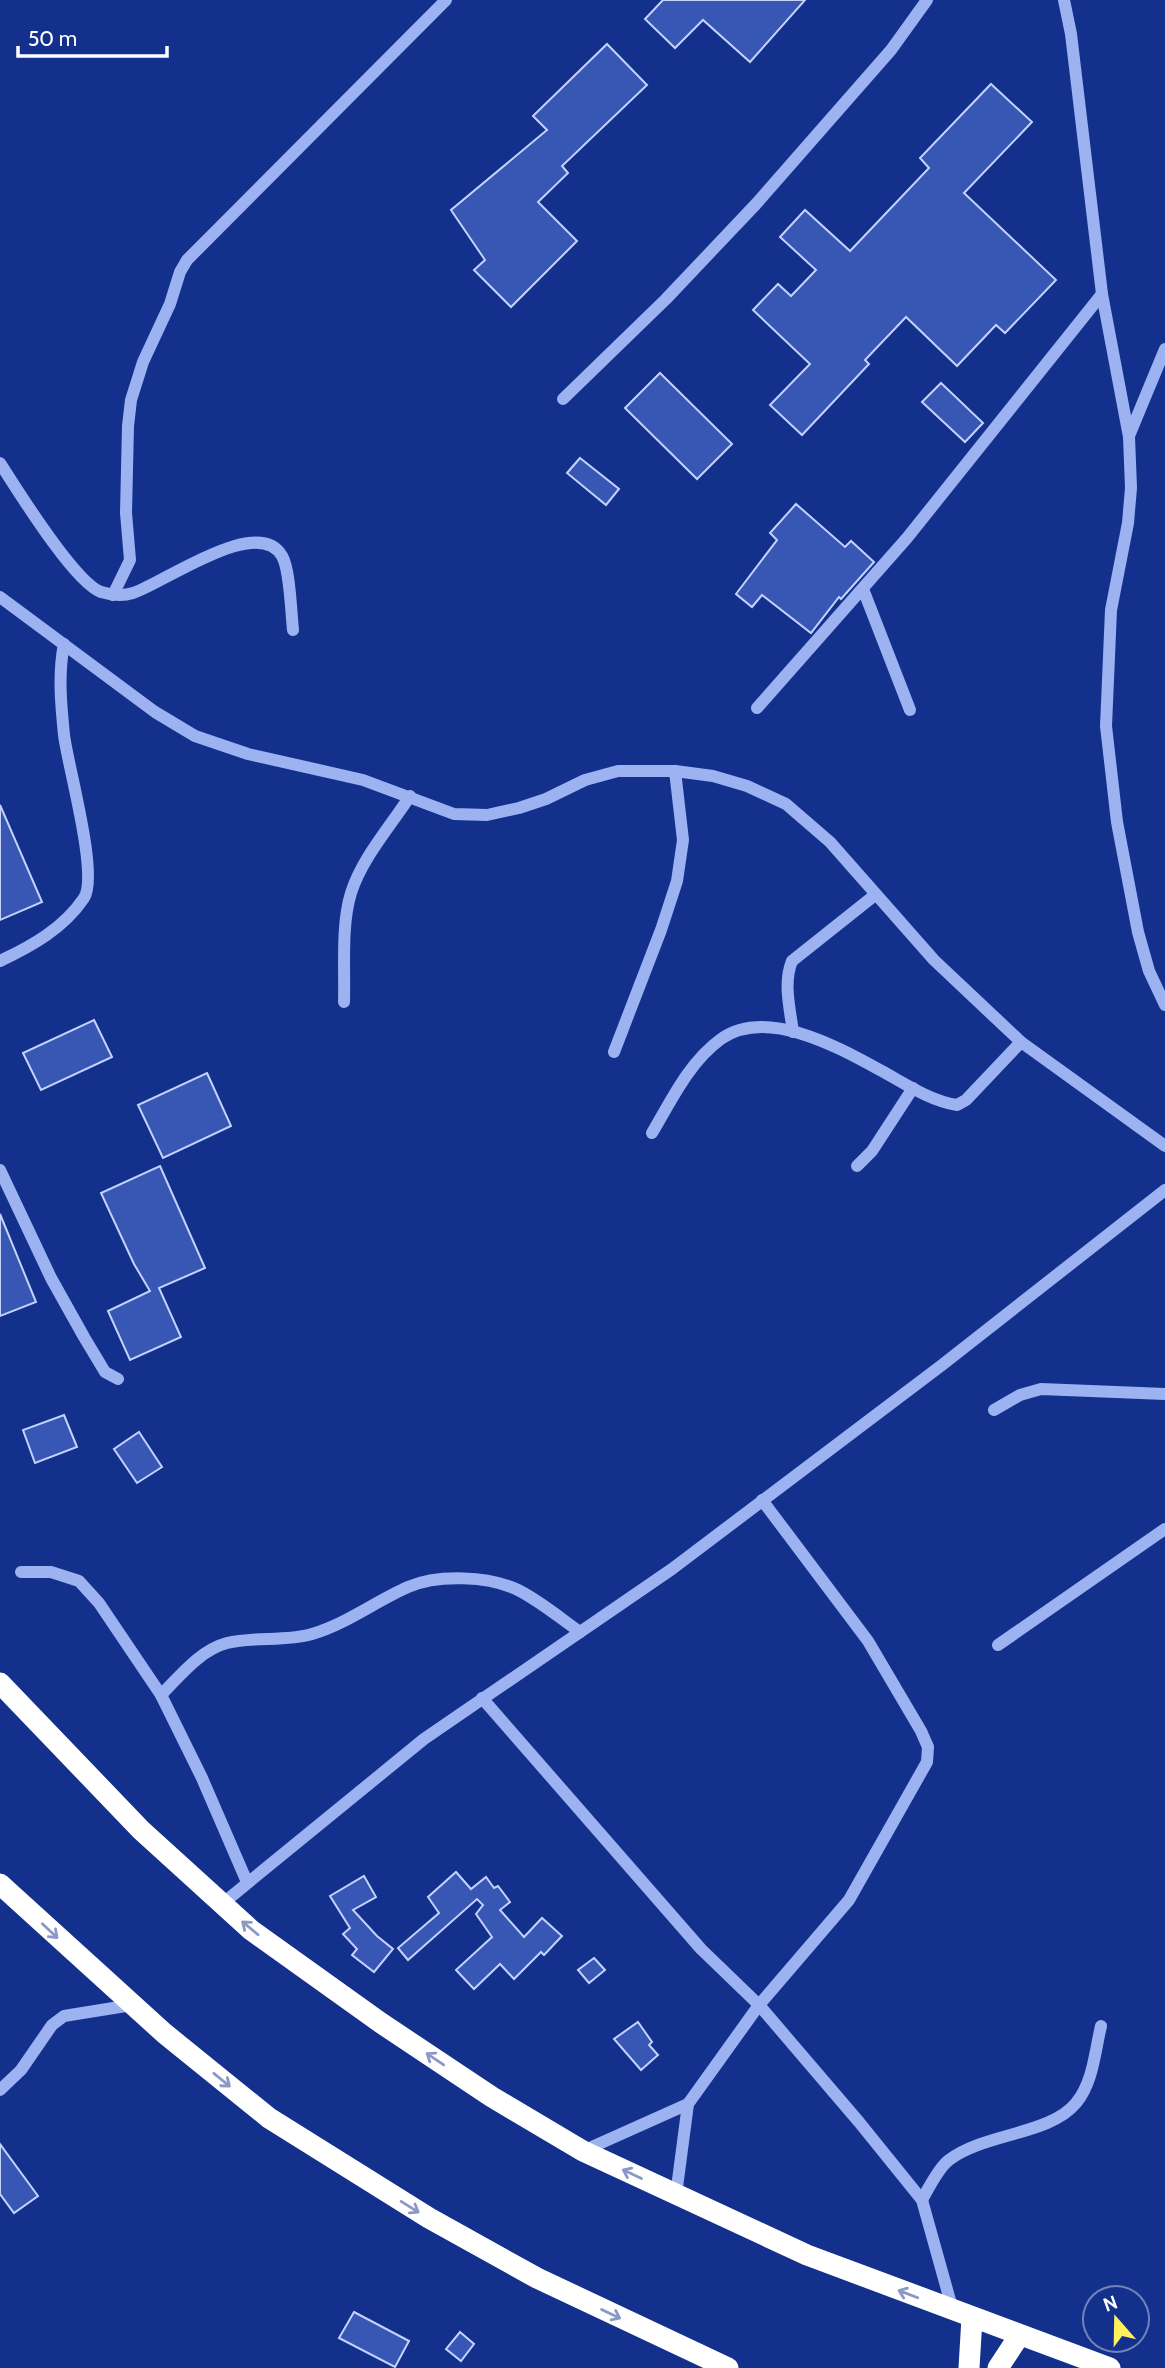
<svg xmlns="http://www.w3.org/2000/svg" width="1165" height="2368" font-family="Cabin,sans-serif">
	<rect width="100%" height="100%" fill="#14308d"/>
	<g fill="#3856b4" stroke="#c4d2fc" stroke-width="2">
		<polygon points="663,0 805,0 750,62 703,20 675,48 645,19"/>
		<polygon points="607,44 647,85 562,166 568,173 538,202 577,241 511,307 474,270 485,260 451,210 547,130 533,116"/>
		<polygon points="991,84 1032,122 964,193 1056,280 1005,333 996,325 957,366 906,317 865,360 869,364 802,435 770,405 810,364 753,310 778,284 791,296 816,270 780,237 805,210 850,251 929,168 920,158"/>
		<polygon points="660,373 732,444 697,479 625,408"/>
		<polygon points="941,383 983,423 965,442 922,402"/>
		<polygon points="580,458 619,489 606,505 567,473"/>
		<polygon points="796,504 845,547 851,541 874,562 841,599 839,597 811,633 762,595 752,607 736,594 777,540 770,533"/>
		<polygon points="0,805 42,902 0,920"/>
		<polygon points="94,1020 112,1057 41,1090 23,1053"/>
		<polygon points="207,1073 231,1126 163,1158 138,1105"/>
		<polygon points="160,1166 205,1268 159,1288 181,1337 130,1360 108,1311 150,1291 134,1264 101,1193"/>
		<polygon points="0,1214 36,1302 0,1316"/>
		<polygon points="64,1415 77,1447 35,1463 23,1430"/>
		<polygon points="139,1432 162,1467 137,1483 114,1449"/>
		<polygon points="456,1872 471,1889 486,1877 494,1888 498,1886 510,1902 500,1910 524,1937 542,1918 562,1936 544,1955 541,1952 514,1979 500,1964 474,1989 456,1970 492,1937 476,1914 483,1905 477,1899 408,1960 398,1948 439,1913 428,1897"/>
		<polygon points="364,1876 376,1897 353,1910 377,1936 393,1949 374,1972 352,1955 357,1949 343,1934 350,1928 330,1896"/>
		<polygon points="594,1958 605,1970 589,1983 578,1970"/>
		<polygon points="638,2022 652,2042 649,2045 658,2055 641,2070 614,2039"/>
		<polygon points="0,2144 38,2196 14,2213 0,2194"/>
		<polygon points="354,2312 409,2341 395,2367 339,2338"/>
		<polygon points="460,2332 474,2344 461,2361 446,2349"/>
	</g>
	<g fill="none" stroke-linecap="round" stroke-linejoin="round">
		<g stroke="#9db2f0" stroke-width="12">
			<polyline points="1064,0 1071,34 1102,294 1129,437 1131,488 1128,523 1111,610 1106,726 1117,822 1138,932 1149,971 1165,1005"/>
			<polyline points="563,399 666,299 756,204 891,50 927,0"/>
			<polyline points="1129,436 1165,349"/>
			<path d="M0,463C18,491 74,582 101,592C111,595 123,596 133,593C164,583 258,514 282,556C290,569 291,612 293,630"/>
			<polyline points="863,589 910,710"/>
			<polyline points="113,595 130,560 126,513 128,426 131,400 143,362 170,304 180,272 187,260 446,0"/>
			<polyline points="0,597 155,712 195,736 248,754 363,780 454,814 487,815 519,808 546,799 585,780 618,771 675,771 713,776 747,786 786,804 830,842 934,960 1021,1042 1165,1146"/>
			<polyline points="757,708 907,538 1102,294"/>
			<path d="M0,961C32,946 64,928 84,898C99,875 68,767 64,735C61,705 58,674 64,644"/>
			<path d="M344,1002C345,969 341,925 351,893C362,858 390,827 410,796"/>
			<path d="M793,1032C790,1009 783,983 792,961L875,895"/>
			<polyline points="614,1052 661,930 677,881 683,840 675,771"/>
			<path d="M652,1133C671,1101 689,1062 721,1039C767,1007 838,1047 880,1070C904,1083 930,1101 957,1105L966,1100L1021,1042"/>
			<polyline points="857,1166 872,1151 913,1088"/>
			<polyline points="0,1170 51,1278 84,1337 105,1372 118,1379"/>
			<polyline points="994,1410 1020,1395 1041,1389 1165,1394"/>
			<polyline points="762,1500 868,1641 921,1731 928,1747 927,1762 849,1900 759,2005 859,2122 922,2200 953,2311"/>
			<polyline points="21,1572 51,1572 79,1581 99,1603 161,1695 202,1778 247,1882"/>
			<polyline points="998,1645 1165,1529"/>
			<path d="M161,1695C180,1676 200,1650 227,1643C255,1636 285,1642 312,1634C346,1624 376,1601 408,1587C438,1574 489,1576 518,1590C540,1601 560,1618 580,1632"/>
			<polyline points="482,1698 701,1949 759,2005 688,2104 676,2195"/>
			<polyline points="222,1904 424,1739 672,1569 942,1365 1165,1190"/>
			<polyline points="0,2090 21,2070 52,2025 64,2016 132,2005"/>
			<polyline points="583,2151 688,2104"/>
			<path d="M922,2200C928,2189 939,2167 949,2160C984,2133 1050,2135 1076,2103C1093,2083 1095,2051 1101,2026"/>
		</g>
		<g stroke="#fff" stroke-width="21">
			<polyline points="0,1683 141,1830 251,1930 381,2023 492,2097 583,2151 807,2255 1110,2368"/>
			<polyline points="0,1884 164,2033 269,2118 429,2218 537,2278 728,2368"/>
			<polyline points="969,2368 972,2318"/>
			<polyline points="998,2368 1019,2336"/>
		</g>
	</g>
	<defs><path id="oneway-shaft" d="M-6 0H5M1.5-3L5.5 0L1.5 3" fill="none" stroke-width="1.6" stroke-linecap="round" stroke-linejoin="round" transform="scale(1.75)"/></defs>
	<g stroke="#8a98c6">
		<use href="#oneway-shaft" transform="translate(250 1928) rotate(-140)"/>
		<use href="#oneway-shaft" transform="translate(50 1931) rotate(43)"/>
		<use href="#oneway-shaft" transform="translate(435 2059) rotate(-146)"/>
		<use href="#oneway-shaft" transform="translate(222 2080) rotate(39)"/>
		<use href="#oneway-shaft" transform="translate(632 2174) rotate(-155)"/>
		<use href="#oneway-shaft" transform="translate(410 2207) rotate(32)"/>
		<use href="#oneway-shaft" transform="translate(908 2294) rotate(-159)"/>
		<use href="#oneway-shaft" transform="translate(611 2314) rotate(26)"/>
	</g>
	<g transform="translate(1116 2319) rotate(340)"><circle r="33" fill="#14308d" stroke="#7283bb" stroke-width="2"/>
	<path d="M0-5L12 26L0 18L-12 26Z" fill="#fff15c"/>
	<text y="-10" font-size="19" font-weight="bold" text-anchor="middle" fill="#ffffff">N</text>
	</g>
	<path d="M18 46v10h149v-10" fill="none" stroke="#ffffff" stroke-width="3.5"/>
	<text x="28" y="46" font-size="21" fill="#ffffff" stroke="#14308d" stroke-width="5" paint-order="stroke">50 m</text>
</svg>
